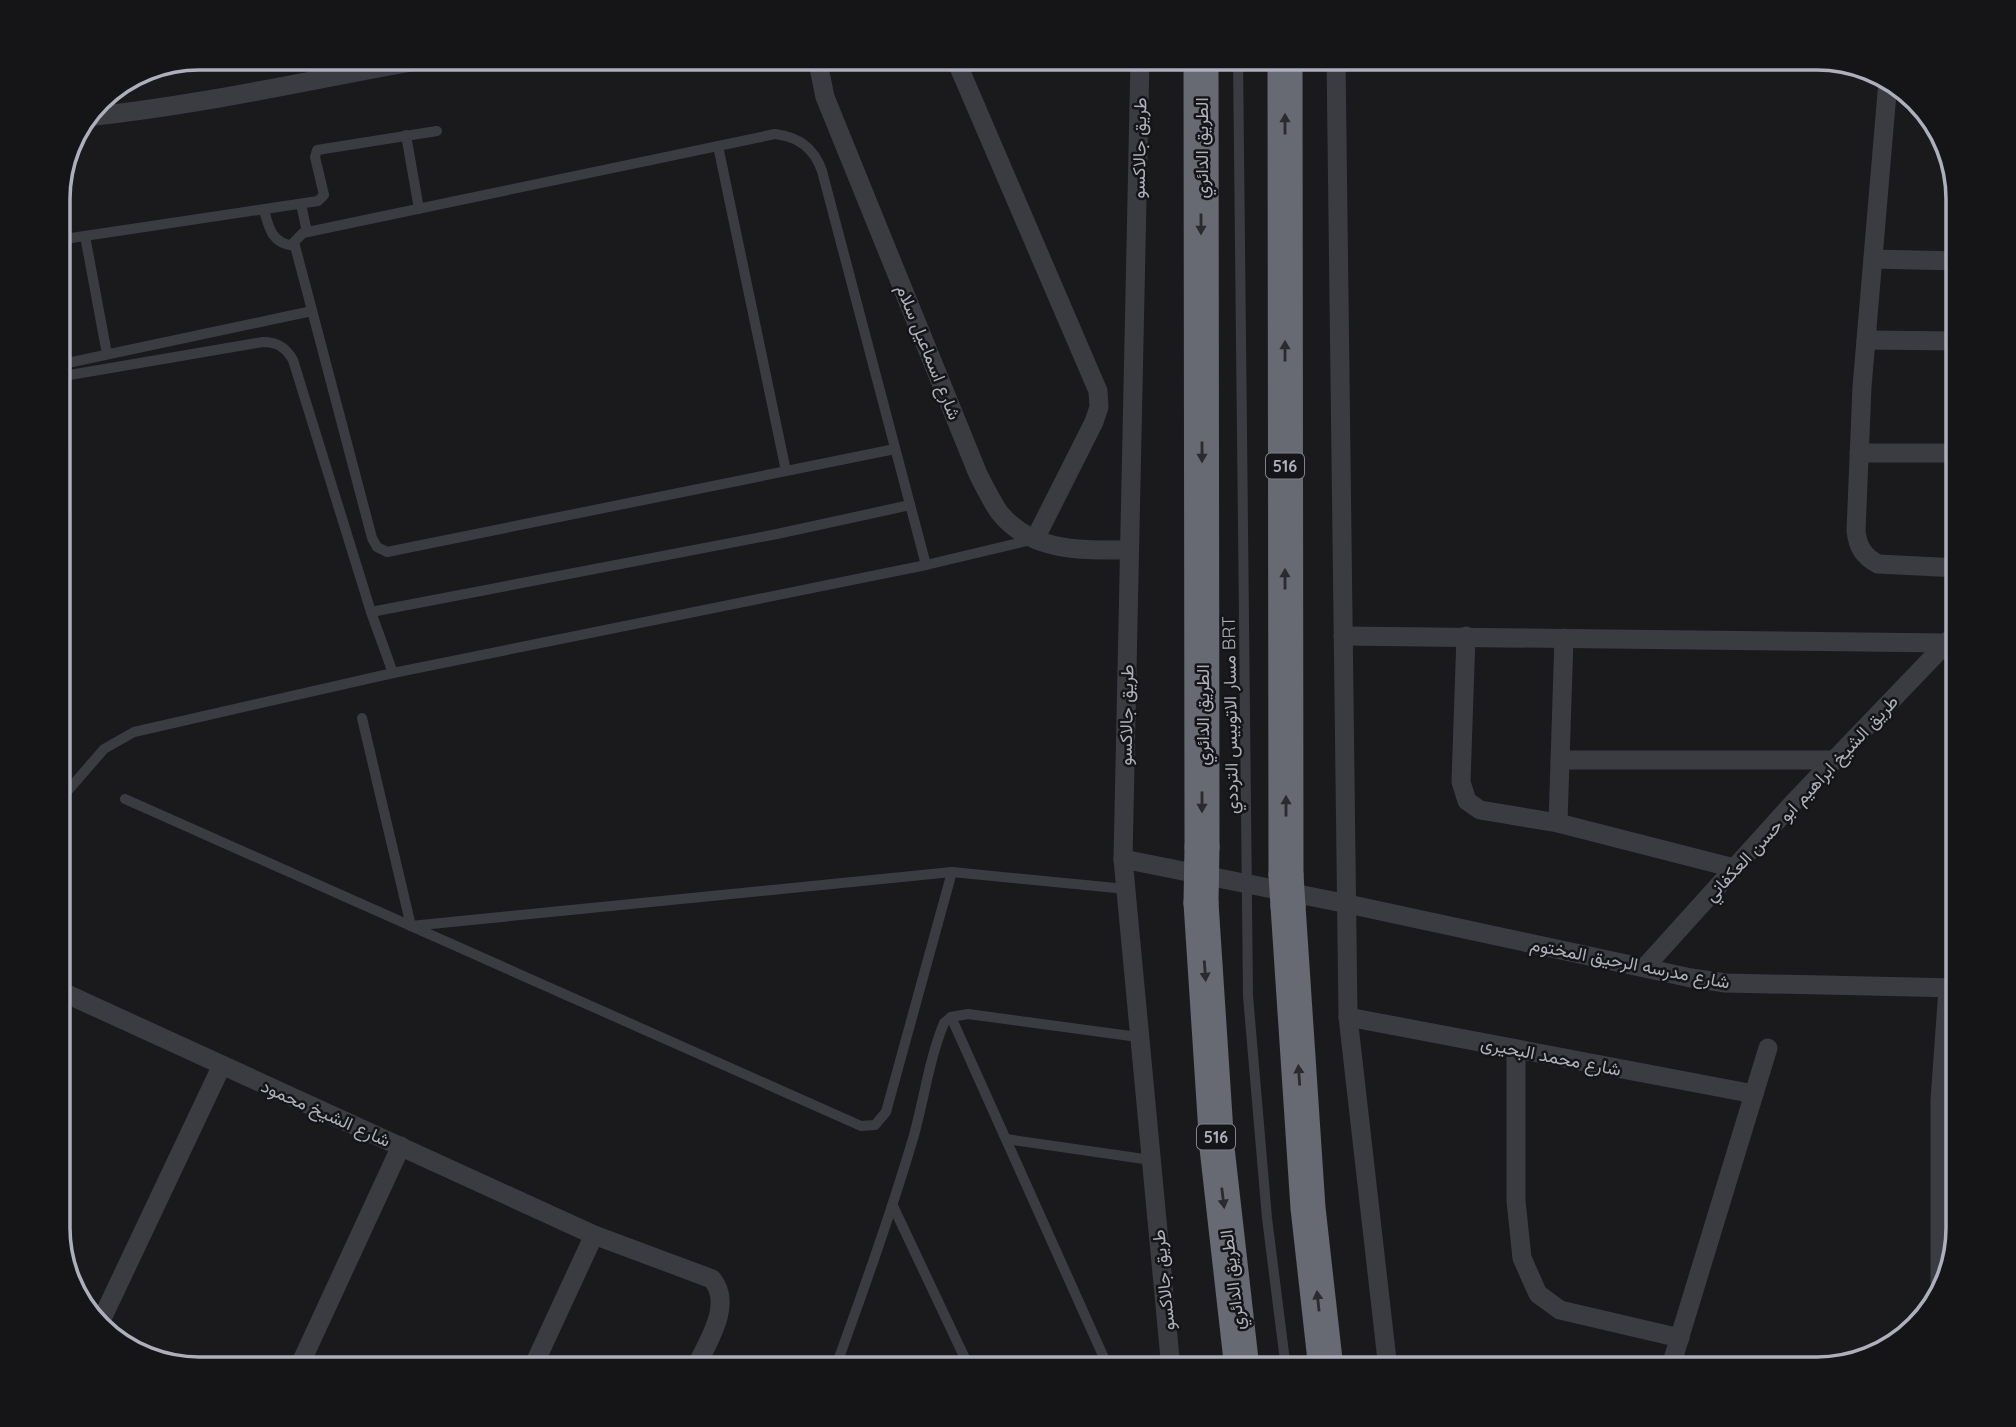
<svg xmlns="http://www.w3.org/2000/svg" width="2016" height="1427" font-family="Quicksand,Vazirmatn,sans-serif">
	<rect width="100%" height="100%" fill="#1a1a1d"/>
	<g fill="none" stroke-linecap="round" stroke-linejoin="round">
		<g stroke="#3b3c42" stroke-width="10">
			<polyline points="1238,58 1248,996 1267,1218 1286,1369"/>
			<polyline points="406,135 419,209"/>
			<polyline points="718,146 786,471"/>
			<polyline points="301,204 307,232"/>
			<path d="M264,210C269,229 272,243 294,246"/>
			<polyline points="85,236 107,354"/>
			<polyline points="58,240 318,201 324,195 315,157 317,150 437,131"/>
			<polyline points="58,365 312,311"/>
			<path d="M58,377L263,342C278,342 286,348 293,360L371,612L393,673"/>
			<path d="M895,449L387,552L377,547L372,538L294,242L303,233L775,134C799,137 814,148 822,171L926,565"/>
			<polyline points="371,612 777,534 910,505"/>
			<polyline points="362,718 411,926 952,872 1126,889"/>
			<polyline points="125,799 861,1126 875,1125 886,1112 952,872"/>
			<polyline points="58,802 104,749 134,732 393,673 926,565 1031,540"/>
			<polyline points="951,1017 1109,1369"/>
			<polyline points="1006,1139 1151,1160"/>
			<polyline points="893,1206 970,1369"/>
			<path d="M835,1369C862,1294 889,1219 912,1142C924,1102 928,1062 944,1023L951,1017L968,1014L1138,1037"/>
		</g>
		<g stroke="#3b3c42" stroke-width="19">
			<polyline points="328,58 374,60"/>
			<path d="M817,58L825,97L978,474C984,486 991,500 999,512C1031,553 1083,550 1129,550"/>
			<polyline points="955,58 1098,391 1099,407 1094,422 1035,539"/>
			<polyline points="1140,58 1123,859 1171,1369"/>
			<polyline points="1336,58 1348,1017 1388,1369"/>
			<path d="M1888,81L1862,387L1856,531C1858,547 1863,556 1878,564L1958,568"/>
			<path d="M87,117C204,105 318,78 434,58"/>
			<polyline points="1873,259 1958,261"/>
			<polyline points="1866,340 1958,341"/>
			<polyline points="1859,453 1958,453"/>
			<polyline points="1343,636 1946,643"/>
			<polyline points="1466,636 1461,782 1467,801 1480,810 1558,823 1734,868"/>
			<polyline points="1560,760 1835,760"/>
			<polyline points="1558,823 1564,638"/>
			<polyline points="1123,859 1348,904 1691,978 1726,983 1958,988"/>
			<polyline points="1645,967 1793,803 1958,631"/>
			<path d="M58,990L594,1235L712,1279C734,1305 706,1344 695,1369"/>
			<polyline points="1348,1017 1754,1094"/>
			<polyline points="1516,1049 1516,1201 1522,1258 1538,1294 1560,1310 1680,1338"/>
			<polyline points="1940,1282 1940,1100 1948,989"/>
			<polyline points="99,1325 222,1065"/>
			<polyline points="298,1369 401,1146"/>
			<polyline points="532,1369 594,1235"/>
			<polyline points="1670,1369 1768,1048"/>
		</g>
		<g stroke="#676973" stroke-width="35">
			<polyline points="1201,58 1202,847"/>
			<polyline points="1285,58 1286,875"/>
			<polyline points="1201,903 1217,1148 1242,1369"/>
			<polyline points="1288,906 1308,1208 1326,1369"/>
		</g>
		<g stroke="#676973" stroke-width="35">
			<polyline points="1286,875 1288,906"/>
			<polyline points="1201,903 1202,847"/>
		</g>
	</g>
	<defs><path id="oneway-solid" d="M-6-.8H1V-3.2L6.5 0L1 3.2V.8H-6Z" transform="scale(1.75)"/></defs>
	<g fill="#2a2a2f">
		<use href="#oneway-solid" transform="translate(1285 124) rotate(-90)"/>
		<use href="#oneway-solid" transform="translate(1201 224) rotate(90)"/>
		<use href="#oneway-solid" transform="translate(1285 351) rotate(-90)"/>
		<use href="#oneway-solid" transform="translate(1202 452) rotate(90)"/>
		<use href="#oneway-solid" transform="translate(1285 579) rotate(-90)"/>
		<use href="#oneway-solid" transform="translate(1202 802) rotate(90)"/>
		<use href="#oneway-solid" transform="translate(1286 806) rotate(-90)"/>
		<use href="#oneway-solid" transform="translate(1205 971) rotate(86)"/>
		<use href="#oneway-solid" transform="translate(1299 1075) rotate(-94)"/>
		<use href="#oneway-solid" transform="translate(1223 1198) rotate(83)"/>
		<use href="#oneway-solid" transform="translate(1318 1301) rotate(-96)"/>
	</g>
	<g text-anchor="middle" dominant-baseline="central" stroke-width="5" stroke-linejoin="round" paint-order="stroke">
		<g fill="#151518" stroke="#7f828b" stroke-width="2">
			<rect x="1266" y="453.5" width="38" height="25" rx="5"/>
			<rect x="1197" y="1124.5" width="38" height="25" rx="5"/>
		</g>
		<g font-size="16" font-weight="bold" fill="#adb0bc">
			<text x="1285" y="466">516</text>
			<text x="1216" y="1137">516</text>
		</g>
		<g font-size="18" fill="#adb0bc" stroke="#151518">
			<text transform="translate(1139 148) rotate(-89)">طريق جالاكسو</text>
			<text transform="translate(1201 148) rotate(-90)">الطريق الدائري</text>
			<text transform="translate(929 352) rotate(68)">شارع اسماعيل سلام</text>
			<text transform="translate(1126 715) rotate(-89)">طريق جالاكسو</text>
			<text transform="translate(1202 715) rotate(-90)">الطريق الدائري</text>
			<text transform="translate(1230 715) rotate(-91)">مسار الاتوبيس الترددي BRT</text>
			<text transform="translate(1801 798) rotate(-47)">طريق الشيخ ابراهيم ابو حسن العكفاني</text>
			<text transform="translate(1630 963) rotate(11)">شارع مدرسه الرحيق المختوم</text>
			<text transform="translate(1551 1056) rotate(11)">شارع محمد البحيرى</text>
			<text transform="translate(326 1113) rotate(24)">شارع الشيخ محمود</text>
			<text transform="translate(1163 1280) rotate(-96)">طريق جالاكسو</text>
			<text transform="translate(1232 1280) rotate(-97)">الطريق الدائري</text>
		</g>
	</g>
	<path d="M0 0H2016V1427H0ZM199 70H1817A129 129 0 0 1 1946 199V1228A129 129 0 0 1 1817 1357H199A129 129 0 0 1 70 1228V199A129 129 0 0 1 199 70Z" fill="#151518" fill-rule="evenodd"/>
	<path fill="none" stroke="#adb0bc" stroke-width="3.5" d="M199 70H1817A129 129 0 0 1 1946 199V1228A129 129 0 0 1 1817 1357H199A129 129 0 0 1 70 1228V199A129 129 0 0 1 199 70Z"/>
</svg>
